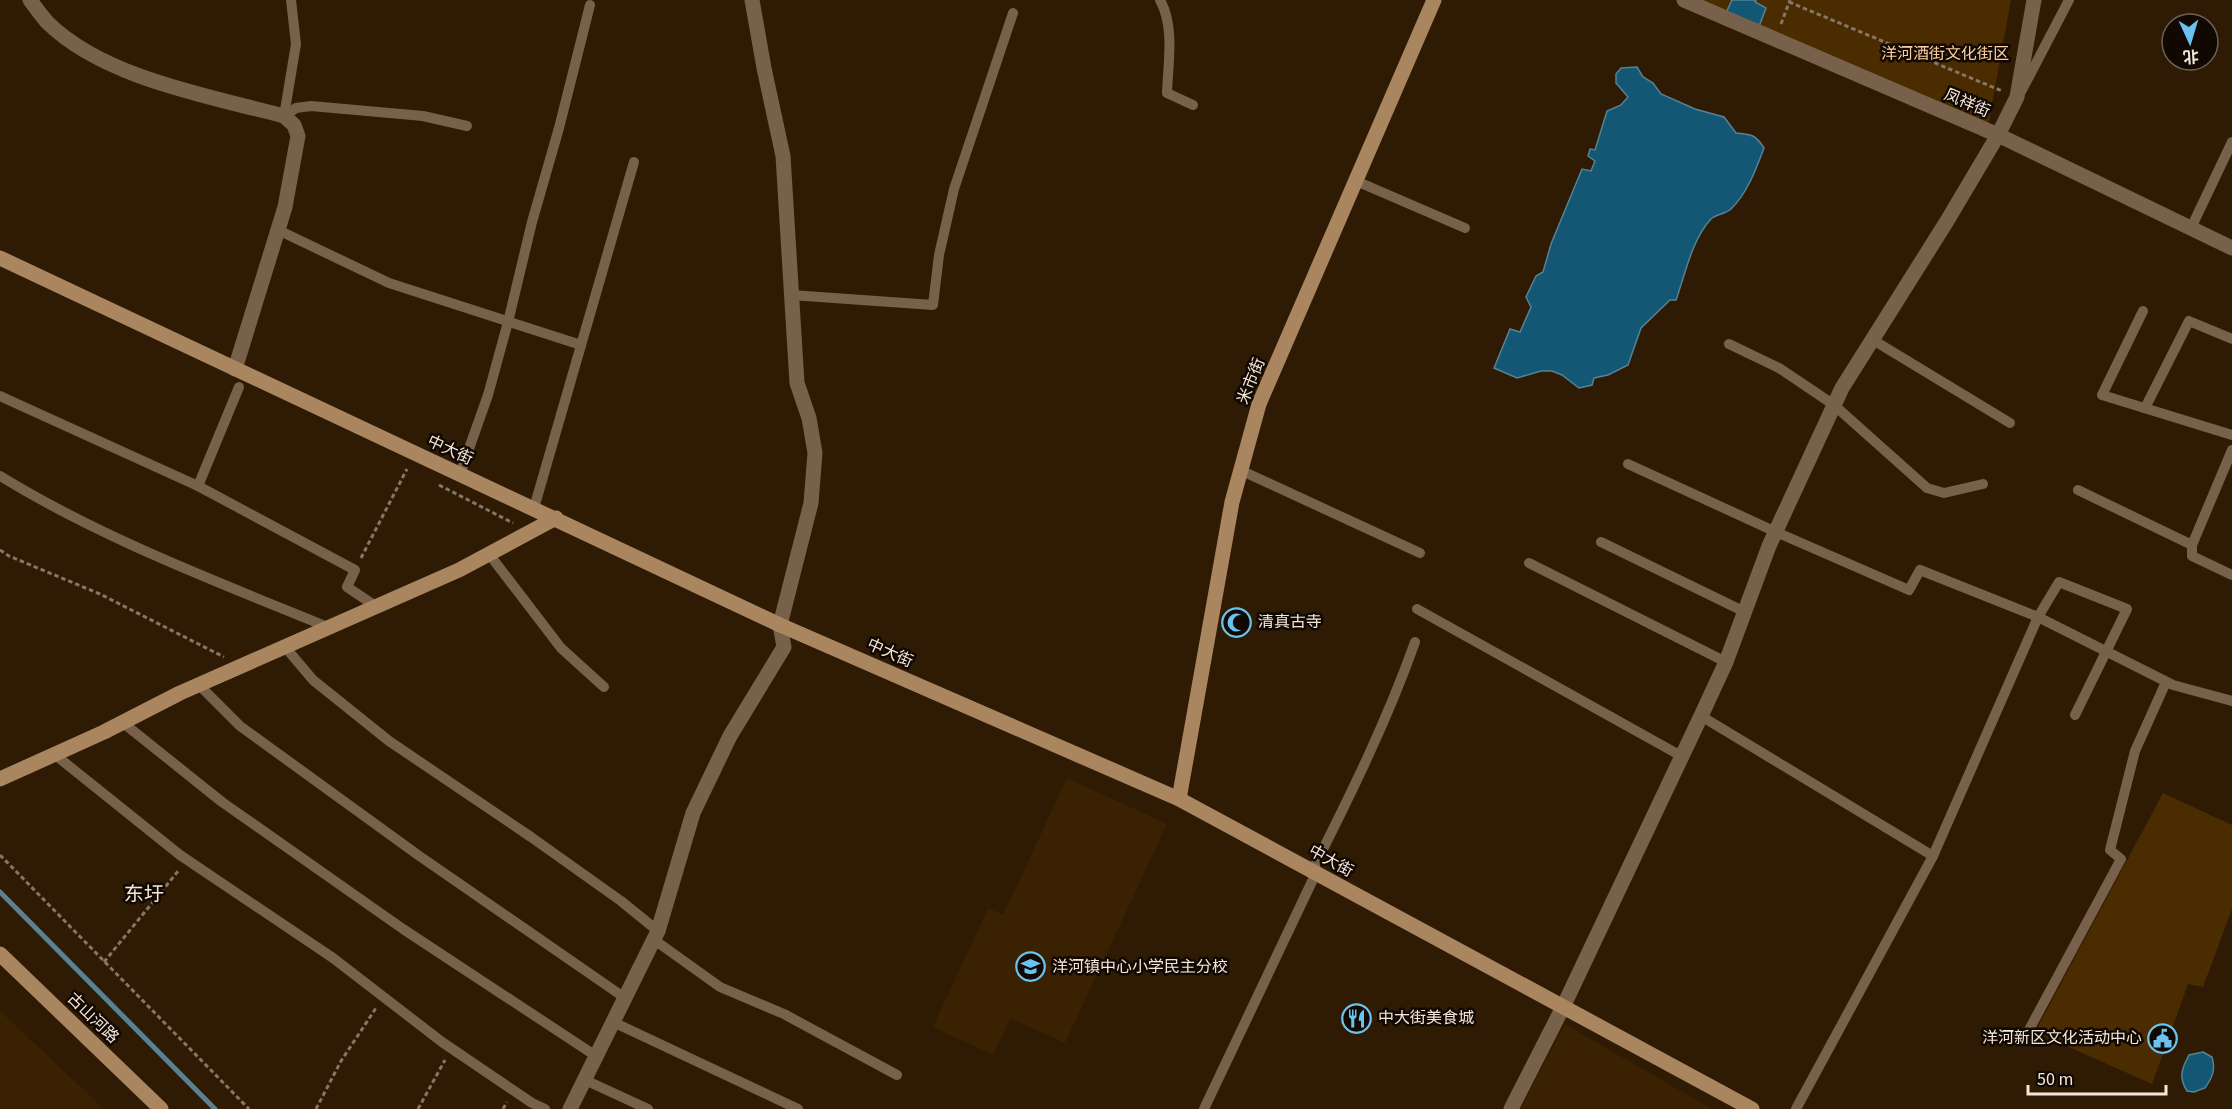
<svg xmlns="http://www.w3.org/2000/svg" width="2232" height="1109" font-family="'Source Sans 3','Noto Sans SC',sans-serif">
	<rect width="100%" height="100%" fill="#2f1b04"/>
	<g fill="#3a2102">
		<polygon points="1067,778 1167,824 1065,1043 1010,1018 993,1055 933,1027 988,908 1003,915"/>
		<polygon points="0,1011 104,1109 0,1109"/>
		<polygon points="1565,1024 1712,1109 1520,1109"/>
	</g>
	<g fill="#4b2b00">
		<polygon points="1682,0 2011,0 1987,132"/>
		<polygon points="2163,793 2232,825 2232,909 2203,987 2188,984 2152,1084 2035,1032"/>
	</g>
	<g fill="#135775" stroke="#568293" stroke-width="1.5">
		<polygon points="1732,0 1756,0 1755,2 1766,8 1758,29 1725,15"/>
		<path d="M1637,67L1643,77L1653,83L1661,94L1695,109L1724,117L1736,133C1751,134 1756,135 1764,148C1756,169 1748,192 1731,209C1726,214 1716,214 1711,219C1692,239 1685,275 1676,300H1670L1641,328L1628,365L1608,375L1594,378L1592,385L1579,388L1562,375L1552,371H1541L1517,378L1494,368L1510,329L1520,332L1531,307L1526,297L1536,276L1543,272L1551,244L1582,169L1591,171L1595,161L1588,156L1590,149L1595,150L1607,111L1621,105L1628,97L1616,83V74L1621,68Z"/>
		<path d="M2203,1052L2212,1057C2216,1070 2212,1078 2205,1088L2194,1092L2187,1091C2178,1077 2182,1068 2189,1055Z"/>
	</g>
	<g fill="none" stroke-linecap="round" stroke-linejoin="round">
		<polyline stroke="#568293" stroke-width="5" points="0,892 215,1109"/>
		<g stroke="#867663" stroke-width="3" stroke-dasharray="4.5 3" stroke-linecap="butt">
			<polyline points="1789,2 2002,91"/>
			<polyline points="1781,24 1790,0"/>
			<polyline points="439,485 513,523"/>
			<polyline points="0,550 9,556 100,594 224,657"/>
			<polyline points="361,558 407,469"/>
			<polyline points="0,855 249,1109"/>
			<polyline points="104,962 179,870"/>
			<polyline points="316,1109 341,1061 376,1008"/>
			<polyline points="418,1109 445,1060"/>
			<polyline points="503,1109 507,1102"/>
		</g>
		<g stroke="#77614a" stroke-width="10">
			<path d="M1160,0C1175,27 1168,63 1167,93L1193,105"/>
			<polyline points="2022,90 2069,0"/>
			<polyline points="284,116 296,108 311,106 423,116 467,126"/>
			<polyline points="284,116 296,44 291,0"/>
			<polyline points="1356,181 1465,228"/>
			<polyline points="2191,228 2232,142"/>
			<polyline points="278,230 389,283 581,345"/>
			<polyline points="791,295 933,305 939,255 954,189 1013,13"/>
			<polyline points="2143,311 2102,395 2232,435"/>
			<polyline points="1873,340 2010,423"/>
			<polyline points="1729,344 1779,368 1834,405 1927,488 1944,493 1983,484"/>
			<polyline points="0,396 198,486 355,570 347,587 377,607"/>
			<polyline points="2145,408 2189,321 2232,339"/>
			<polyline points="2232,450 2192,545 2192,556 2232,575"/>
			<polyline points="1628,464 1776,532 1909,590 1920,570 2038,617 2173,685 2232,701"/>
			<polyline points="1240,470 1420,553"/>
			<polyline points="460,474 488,395 508,322 532,222 559,128 590,5"/>
			<path d="M0,476C103,539 218,582 330,628"/>
			<polyline points="198,486 239,387"/>
			<polyline points="2078,490 2192,545"/>
			<polyline points="534,508 634,162"/>
			<polyline points="1601,542 1745,612"/>
			<polyline points="489,554 561,648 604,687"/>
			<polyline points="1529,563 1726,662"/>
			<polyline points="1417,609 1683,757"/>
			<polyline points="286,648 313,680 389,741 531,837 621,901 658,931"/>
			<polyline points="199,685 240,726 418,855 625,998"/>
			<polyline points="1701,716 1933,856"/>
			<polyline points="122,722 222,802 403,929 596,1056"/>
			<polyline points="54,754 180,855 333,958 442,1042 532,1103 545,1109"/>
			<path d="M1312,871C1350,796 1387,721 1415,642"/>
			<polyline points="653,939 720,987 784,1014 897,1075"/>
			<polyline points="613,1022 798,1109"/>
			<polyline points="2030,1028 2121,859 2110,850 2135,751 2166,682"/>
			<polyline points="585,1080 648,1109"/>
			<polyline points="1204,1109 1316,873"/>
			<polyline points="1796,1109 1933,856 2038,617 2059,582 2127,609 2075,715"/>
		</g>
		<g stroke="#77614a" stroke-width="15">
			<path d="M30,0C35,7 41,15 47,22C103,78 209,96 284,116L294,125L298,136L285,207L235,369"/>
			<polyline points="1684,0 1998,135 2232,248"/>
			<polyline points="570,1109 658,931 693,813 730,736 784,647 780,625 811,503 815,453 809,418 797,383 783,156 764,68 752,0"/>
			<polyline points="1511,1109 1563,1007 1701,716 1726,662 1769,546 1842,388 1947,221 1998,135 2017,97 2034,0"/>
		</g>
		<g stroke="#a98560" stroke-width="15">
			<polyline points="0,258 780,625 1179,799 1752,1109"/>
			<polyline points="0,779 104,732 180,693 459,570 556,518"/>
			<polyline points="1179,799 1232,502 1259,404 1434,0"/>
			<polyline points="0,954 161,1109"/>
		</g>
	</g>
	<defs>
		<symbol id="mosque-ring" viewBox="-11 -11 22 22"><circle r="9.5" fill="#110802" stroke="#69c3f1" stroke-width="1.5"/><path d="M3.5-4.9A6 6 0 1 0 3.5 4.9A5 5 0 1 1 3.5-4.9Z" fill="#69c3f1"/></symbol>
		<symbol id="school-ring" viewBox="-11 -11 22 22"><circle r="9.5" fill="#110802" stroke="#69c3f1" stroke-width="1.5"/><path d="M0-5L7-2L0 1L-7-2ZM-4 1L0 2.5L4 1V4Q0 6-4 4Z" fill="#69c3f1"/></symbol>
		<symbol id="restaurant-ring" viewBox="-11 -11 22 22"><circle r="9.5" fill="#110802" stroke="#69c3f1" stroke-width="1.5"/><path d="M-5-6h1v4h1v-4h1v4h1v-4h1v5L-1.5 .5V6h-2V.5L-5-1ZM5-6V6H3V1.5H1.5Q1.5-4 5-6Z" fill="#69c3f1"/></symbol>
		<symbol id="civic-ring" viewBox="-11 -11 22 22"><circle r="9.5" fill="#110802" stroke="#69c3f1" stroke-width="1.5"/><path d="M-.6-6.5H3V-4.5H.6V-3L4-1V1h2V6H-6V1h2V-1L-.6-3ZM-1.2 2.5V6h2.4V2.5Z" fill="#69c3f1"/></symbol>
	</defs>
	<g fill-rule="evenodd">
		<use href="#mosque-ring" x="1220" y="606" width="33" height="33"/>
		<use href="#school-ring" x="1014" y="950" width="33" height="33"/>
		<use href="#restaurant-ring" x="1340" y="1002" width="33" height="33"/>
		<use href="#civic-ring" x="2146" y="1022" width="33" height="33"/>
	</g>
	<g text-anchor="middle" dominant-baseline="central" stroke-width="5" stroke-linejoin="round" paint-order="stroke">
		<g font-size="16" fill="#fbcfa0" stroke="#110802">
			<text x="1945" y="54">洋河酒街文化街区</text>
		</g>
		<g font-size="16" fill="#f4e7d9" stroke="#110802">
			<text transform="translate(1967 103) rotate(23)">凤祥街</text>
			<text transform="translate(1251 381) rotate(-68)">米市街</text>
			<text transform="translate(450 450) rotate(25)">中大街</text>
			<text transform="translate(890 653) rotate(24)">中大街</text>
			<text transform="translate(1331 861) rotate(29)">中大街</text>
			<text transform="translate(93 1018) rotate(44)">古山河路</text>
		</g>
		<g font-size="16" fill="#f4e7d9" stroke="#110802" text-anchor="start">
			<text x="1258" y="622">清真古寺</text>
			<text x="1052" y="967">洋河镇中心小学民主分校</text>
			<text x="1378" y="1018">中大街美食城</text>
			<text x="2142" y="1038" text-anchor="end">洋河新区文化活动中心</text>
		</g>
		<g font-size="20" fill="#f4e7d9" stroke="#110802">
			<text x="144" y="895">东圩</text>
		</g>
	</g>
	<g transform="translate(2190 42) rotate(176)"><circle r="28" fill="#110802" stroke="#6c6158" stroke-width="1.5"/>
	<path d="M0-4.5L10 22L0 15L-10 22Z" fill="#69c3f1"/>
	<text y="-9" font-size="16" font-weight="bold" text-anchor="middle" fill="#f4e7d9">北</text>
	</g>
	<path d="M2028 1085v9h138v-9" fill="none" stroke="#f4e7d9" stroke-width="3"/>
	<text x="2037" y="1085" font-size="18" fill="#f4e7d9" stroke="#110802" stroke-width="4.5" paint-order="stroke">50 m</text>
</svg>
